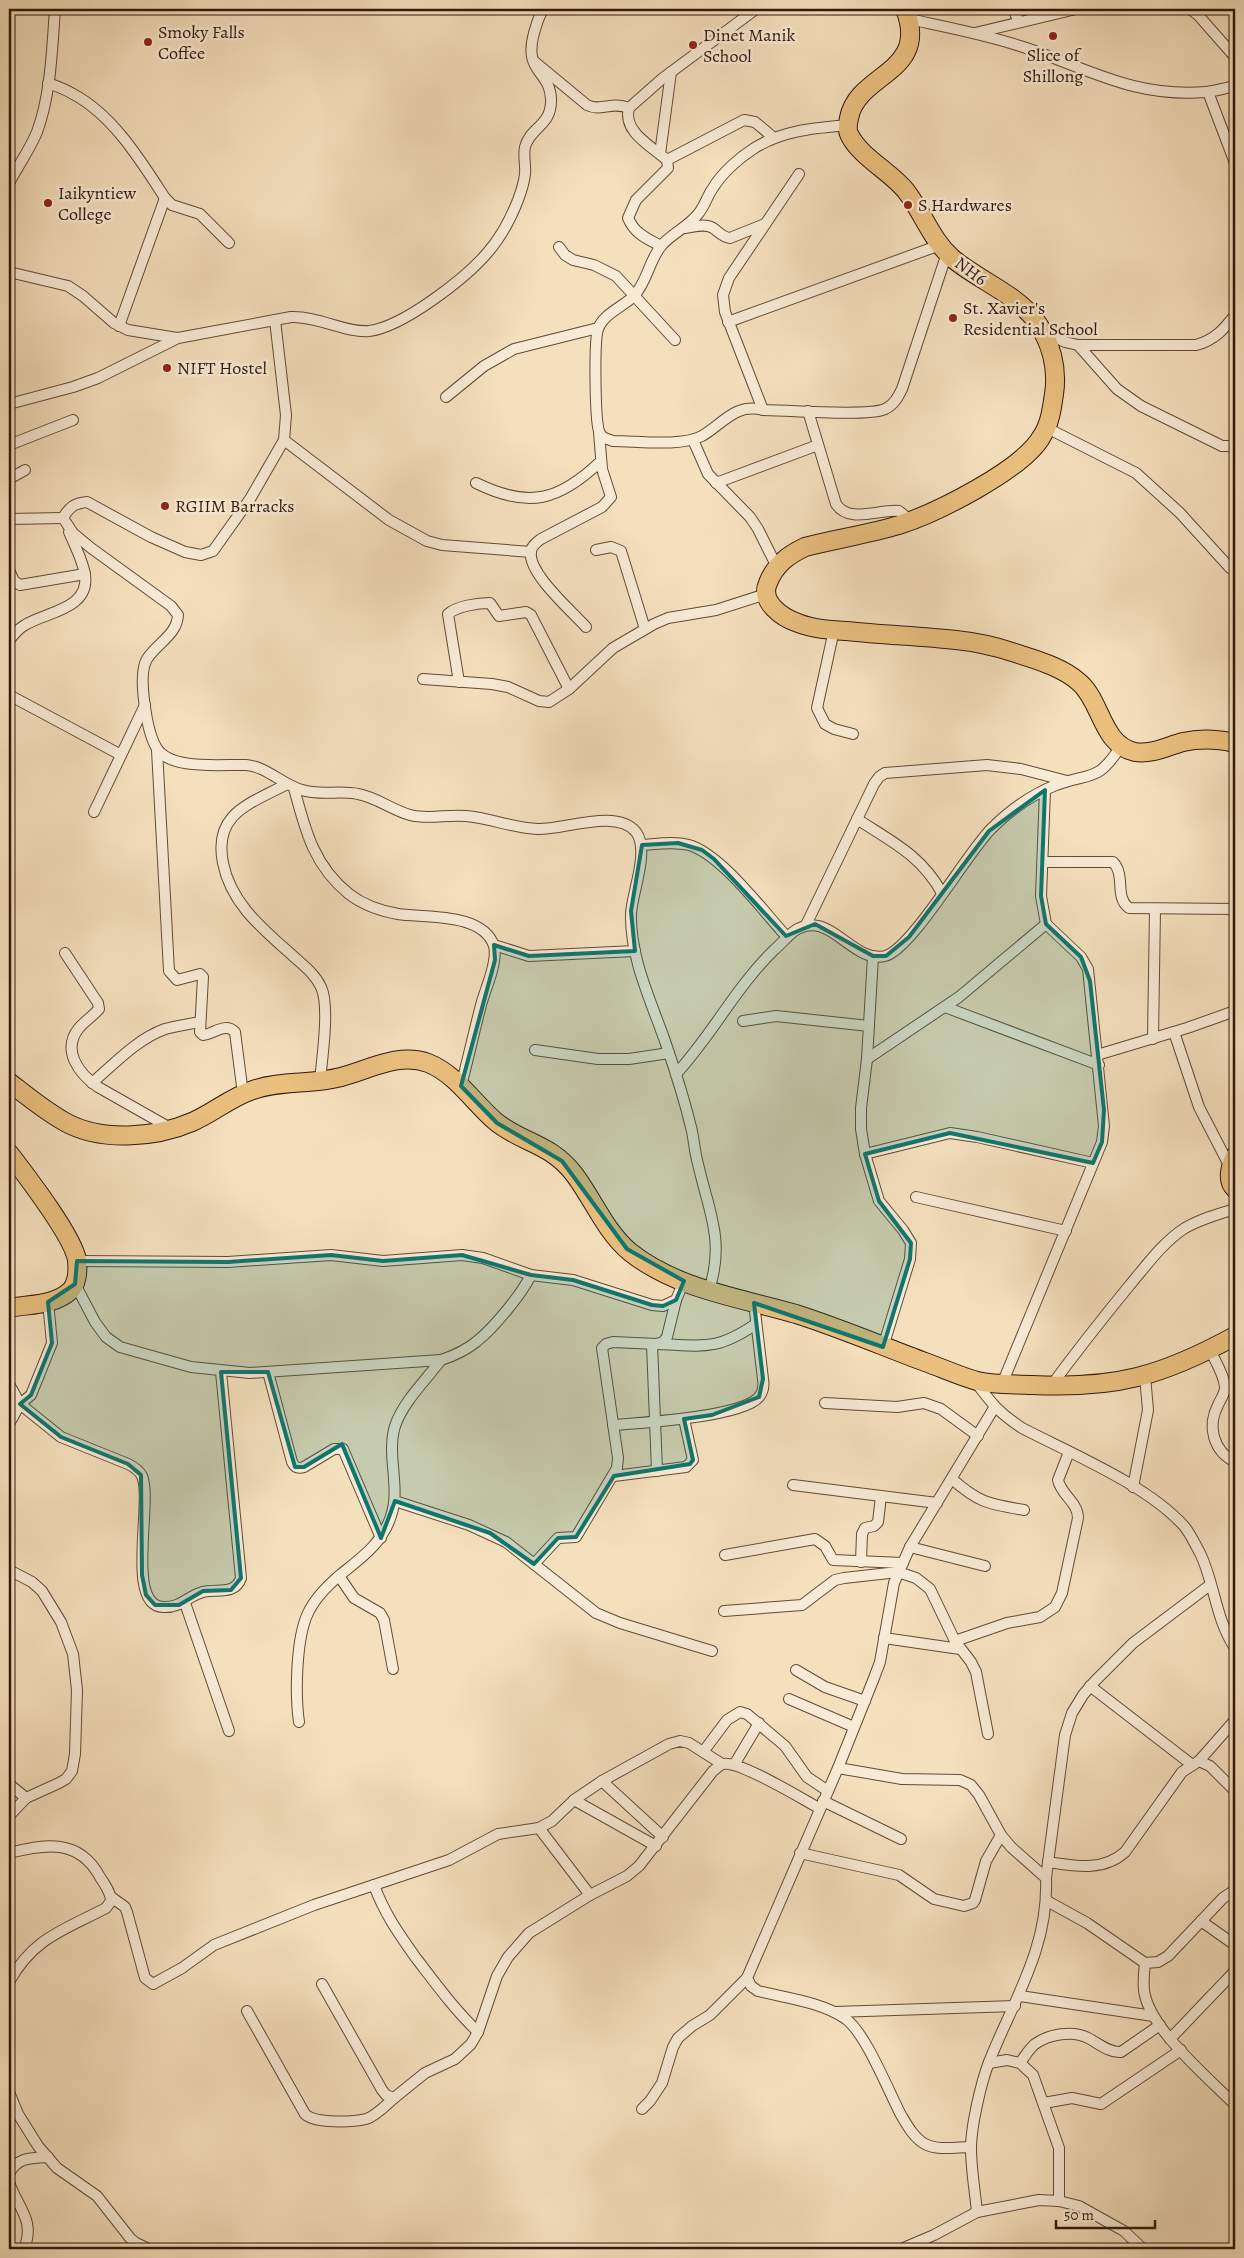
<svg xmlns="http://www.w3.org/2000/svg" width="1244" height="2258" font-family="Alegreya,serif">
	<rect width="100%" height="100%" fill="#f5e0be"/>
	<filter id="stains"><feTurbulence type="fractalNoise" baseFrequency=".004" numOctaves="4"/><feColorMatrix values="0 0 0 0 .2 0 0 0 0 .09 0 0 0 0 .02 0 0 0 .5 -.17"/></filter>
	<radialGradient id="worn" r=".72"><stop offset=".6" stop-color="#630" stop-opacity="0"/><stop offset="1" stop-color="#630" stop-opacity=".3"/></radialGradient>
	<g fill="none" stroke-linecap="round" stroke-linejoin="round">
		<defs>
			<g id="minor">
				<polyline points="1013,9 1019,22"/>
				<polyline points="1190,9 1198,15 1235,57"/>
				<path d="M909,19C946,27 984,34 1020,46C1086,67 1132,98 1206,92C1216,91 1225,88 1235,86"/>
				<polyline points="975,33 1076,9"/>
				<path d="M535,62L587,105C601,112 611,101 629,108"/>
				<path d="M48,83C56,86 65,89 73,94C113,115 141,161 165,198L172,205L200,214L229,243"/>
				<polyline points="1208,92 1235,163"/>
				<path d="M848,125C815,128 782,130 753,149C739,158 722,173 713,188C707,196 705,206 698,214C688,227 671,234 661,246C649,261 647,282 634,296C624,306 603,314 598,329C594,341 595,419 599,431C601,438 607,439 613,441C638,441 680,447 702,436C724,423 735,403 763,410C786,410 868,417 885,409C894,405 898,397 902,389L947,253"/>
				<polyline points="660,154 671,72"/>
				<polyline points="667,160 744,120 755,122 774,138"/>
				<path d="M9,183C18,166 30,149 37,132C51,94 52,49 55,9"/>
				<path d="M685,228C694,227 704,223 713,228C719,232 722,237 730,238L765,224"/>
				<path d="M661,246C646,238 635,234 628,218L636,200L668,168L667,160C653,147 622,132 629,108L663,78L756,9"/>
				<polyline points="559,247 565,255 573,260 594,265 616,276 675,340"/>
				<polyline points="9,272 68,286 83,296 114,323 128,330 177,338"/>
				<path d="M275,320L286,415L284,440L250,499L213,551L201,555L185,552L151,537L87,502C75,503 69,507 63,518L73,533L91,548L171,606L178,615C177,635 157,643 147,659C137,675 147,731 156,747C169,771 222,764 246,765C268,767 281,784 302,790C319,796 340,790 358,794C376,797 392,810 410,815C429,820 447,814 466,816C490,818 513,828 538,829C563,830 617,808 636,832C650,851 632,892 631,914C630,959 652,1003 666,1044C676,1073 685,1102 692,1131C694,1142 695,1153 698,1164C709,1212 725,1241 709,1290"/>
				<polyline points="728,322 940,245"/>
				<polyline points="119,326 165,198"/>
				<path d="M1043,331L1065,342L1078,345H1196C1215,340 1224,329 1235,315"/>
				<polyline points="1078,345 1117,389 1141,406 1222,446 1235,446"/>
				<polyline points="446,397 484,366 514,349 598,328"/>
				<path d="M9,404L73,387L98,378L178,338L291,317C318,316 346,333 369,331C403,327 466,278 488,252C501,237 511,218 518,200C521,192 524,183 525,174C526,166 523,156 525,147C530,127 552,126 551,99C550,70 523,73 534,33C537,24 538,16 544,9"/>
				<polyline points="763,410 725,312 723,295 729,278 799,174"/>
				<path d="M808,411L836,504C849,524 879,509 899,511L911,521"/>
				<polyline points="1047,428 1136,473 1180,513 1230,568"/>
				<polyline points="284,440 389,520 427,541 442,545 531,552"/>
				<polyline points="693,440 708,474 750,517 758,529 777,567"/>
				<polyline points="9,445 73,420"/>
				<polyline points="9,479 25,470"/>
				<path d="M476,483C529,509 559,501 601,461"/>
				<polyline points="716,483 818,445"/>
				<polyline points="9,519 63,518"/>
				<polyline points="596,550 611,547 621,551 645,629"/>
				<polyline points="9,570 14,581 20,585 85,574"/>
				<path d="M586,627C572,611 527,573 531,551C532,545 537,542 541,539L602,507L611,497L602,469L599,432"/>
				<polyline points="834,630 817,708 825,724 834,729 853,734"/>
				<path d="M9,641C13,635 18,629 25,625C46,612 90,609 85,575C83,561 75,546 69,532"/>
				<polyline points="423,679 492,684 508,687 539,701 549,702 569,689 613,648 654,624 668,618 716,610 766,594"/>
				<path d="M459,682L448,614C457,606 478,603 490,603L499,616L526,612L531,615L569,689"/>
				<polyline points="9,695 121,755"/>
				<path d="M157,750L169,971L177,980L200,974L203,977L200,1032L203,1035C214,1034 225,1022 235,1032L243,1094"/>
				<path d="M287,784C250,804 213,813 223,863C231,904 263,929 293,956C303,965 315,974 321,987C330,1006 322,1058 320,1081"/>
				<path d="M294,788C305,829 313,865 349,894C362,904 381,911 398,914C424,918 483,912 494,946C495,949 495,957 494,961C492,976 485,990 481,1005C474,1032 468,1059 461,1086"/>
				<polyline points="94,812 145,705"/>
				<path d="M857,819C892,842 921,855 942,893"/>
				<path d="M642,845C657,844 674,841 689,845C721,854 763,911 787,937"/>
				<path d="M1043,862H1113C1126,875 1114,897 1129,908L1235,909"/>
				<polyline points="806,925 874,784 879,777 885,773 987,765 1021,769 1067,781"/>
				<polyline points="494,945 529,956 635,951"/>
				<path d="M65,953L98,1003L99,1009C93,1016 85,1021 79,1028C61,1050 79,1074 98,1087L172,1129"/>
				<polyline points="873,956 867,1059 861,1108 861,1129 865,1154 879,1201 903,1230 911,1243 910,1259 883,1347"/>
				<polyline points="945,1007 1099,1065"/>
				<polyline points="743,1021 776,1016 869,1026"/>
				<polyline points="1174,1032 1199,1107 1230,1167"/>
				<polyline points="1153,1039 1155,909"/>
				<polyline points="535,1050 598,1059 629,1059 669,1053"/>
				<polyline points="1097,1055 1187,1028 1235,1011"/>
				<polyline points="867,1059 959,997 1046,924"/>
				<path d="M676,1074C712,1035 736,987 774,950C781,944 787,937 793,932C829,906 851,964 885,956C912,949 967,853 991,829C1009,811 1033,794 1056,785C1092,772 1097,783 1121,746"/>
				<path d="M92,1083C114,1064 137,1039 165,1029C177,1026 189,1024 200,1022"/>
				<polyline points="865,1154 950,1133 977,1137 1093,1163"/>
				<polyline points="916,1197 1066,1231"/>
				<polyline points="77,1261 228,1262 331,1255 383,1261 462,1255 483,1258 531,1275 573,1280 652,1305 663,1306 676,1300 684,1281"/>
				<path d="M75,1284L95,1322L106,1337L120,1347L191,1367L250,1373L441,1360C453,1356 465,1351 476,1342C493,1329 521,1295 531,1275"/>
				<polyline points="652,1344 657,1471"/>
				<path d="M658,1344C704,1346 716,1351 756,1324"/>
				<path d="M1210,1350C1215,1361 1224,1374 1225,1387C1225,1394 1221,1398 1218,1405C1207,1426 1213,1451 1235,1462"/>
				<path d="M268,1372L292,1462C295,1468 298,1469 304,1467L334,1449H343L381,1538"/>
				<path d="M975,1381C991,1403 999,1413 1022,1428C1072,1454 1147,1485 1184,1526C1190,1533 1195,1544 1200,1553C1215,1584 1215,1618 1235,1648"/>
				<path d="M9,1384L20,1404L61,1437L128,1464C134,1467 139,1470 142,1476C153,1501 125,1606 163,1607C184,1608 190,1592 209,1591C222,1590 236,1593 241,1578L221,1372"/>
				<polyline points="1002,1384 1102,1142 1104,1126 1088,969 1081,957 1046,924 1041,896 1045,790"/>
				<path d="M1051,1386C1076,1352 1102,1319 1129,1286C1146,1266 1163,1242 1185,1228C1201,1219 1218,1214 1235,1209"/>
				<polyline points="825,1403 897,1407 924,1403 941,1409 978,1436"/>
				<polyline points="9,1424 20,1404 31,1395 52,1343 48,1302"/>
				<path d="M613,1425C641,1423 742,1417 759,1397C764,1391 764,1385 763,1379L754,1303"/>
				<polyline points="614,1476 686,1467 693,1460 684,1419"/>
				<path d="M952,1479C979,1503 989,1504 1024,1510"/>
				<polyline points="793,1485 937,1503"/>
				<polyline points="1133,1487 1148,1410 1145,1376"/>
				<polyline points="395,1501 469,1525 506,1542 596,1613 620,1623 712,1651"/>
				<polyline points="910,1547 985,1566"/>
				<polyline points="725,1555 815,1539 825,1546 833,1560 903,1563"/>
				<polyline points="861,1562 862,1534 865,1528 874,1526 878,1522 881,1496"/>
				<polyline points="534,1564 558,1538 576,1537 617,1468 618,1458 602,1348 606,1344 613,1342 657,1344 663,1342 667,1337 676,1300"/>
				<polyline points="9,1570 32,1582 42,1591 61,1622 73,1654 77,1690 75,1754 72,1771 66,1779 59,1783 26,1798 9,1816"/>
				<polyline points="339,1576 354,1598 380,1613 384,1620 393,1669"/>
				<polyline points="185,1603 229,1731"/>
				<polyline points="724,1611 802,1605 835,1580 844,1578 898,1572 916,1578 930,1589 955,1641 971,1662 976,1672 988,1734"/>
				<polyline points="884,1638 960,1649"/>
				<path d="M955,1641L1007,1623L1040,1617L1055,1607L1062,1593L1078,1518C1078,1502 1061,1495 1058,1480L1069,1452"/>
				<polyline points="796,1670 825,1687 865,1701"/>
				<polyline points="1090,1686 1191,1764"/>
				<polyline points="789,1699 854,1727"/>
				<path d="M299,1722C295,1694 296,1638 308,1613C315,1598 327,1586 340,1575C361,1558 382,1544 391,1516C401,1487 386,1455 395,1426C403,1402 426,1380 441,1360"/>
				<polyline points="703,1752 727,1720 740,1712 747,1714 785,1746 807,1777 828,1791"/>
				<polyline points="1199,1761 1235,1720"/>
				<polyline points="734,1765 759,1723"/>
				<polyline points="838,1768 902,1779 960,1780 971,1785 979,1795 1001,1835 1011,1847 1046,1878"/>
				<polyline points="602,1781 663,1837"/>
				<polyline points="9,1784 26,1798"/>
				<polyline points="574,1800 656,1846"/>
				<polyline points="823,1801 901,1839"/>
				<polyline points="539,1828 590,1895"/>
				<path d="M9,1853C45,1844 79,1838 100,1877C104,1884 111,1892 111,1901L106,1908C64,1930 33,1938 9,1982"/>
				<polyline points="800,1853 899,1875 934,1899 964,1906 973,1903 975,1900 986,1861 1001,1835"/>
				<path d="M1048,1862C1075,1866 1103,1872 1125,1852L1182,1772L1199,1761L1210,1766L1235,1791"/>
				<path d="M374,1885C384,1913 399,1934 416,1958C436,1984 454,2009 478,2032"/>
				<polyline points="111,1897 125,1907 127,1912 145,1978 153,1984 182,1968 214,1945 314,1905 449,1860 498,1834 539,1828 552,1821 574,1800 602,1781 669,1744 680,1741 689,1743 722,1764"/>
				<polyline points="1047,1901 1087,1923 1145,1963 1158,1962 1168,1956 1223,1898 1235,1890"/>
				<polyline points="1201,1921 1235,1945"/>
				<path d="M1145,1963C1144,1972 1143,1981 1144,1990C1148,2028 1209,2078 1235,2105"/>
				<path d="M322,1984L382,2090L386,2095L394,2098L425,2073L455,2059L471,2044L478,2032L497,1976L508,1957L529,1933L590,1895L627,1876L639,1866L713,1771C716,1769 719,1765 723,1764C739,1760 802,1799 819,1808"/>
				<polyline points="1020,1996 1153,2016"/>
				<path d="M247,2011L305,2114C315,2124 353,2122 366,2119C376,2116 386,2105 394,2098"/>
				<polyline points="835,2012 1015,2006"/>
				<polyline points="1170,2039 1235,1971"/>
				<polyline points="989,2063 1007,2060 1020,2063 1033,2075 1059,2148 1059,2201"/>
				<path d="M1020,2063C1025,2056 1029,2049 1035,2044C1049,2034 1073,2030 1088,2038C1098,2043 1109,2053 1121,2052L1160,2025"/>
				<polyline points="9,2092 18,2114 38,2146 57,2168 97,2196 130,2238 136,2243 149,2249"/>
				<polyline points="1044,2103 1072,2098 1101,2104 1181,2050"/>
				<polyline points="642,2109 650,2101 662,2083 673,2047 678,2038 692,2026 710,2015 747,1978"/>
				<path d="M971,2147C957,2147 938,2151 925,2144C914,2138 907,2125 901,2115C888,2090 866,2034 846,2019C822,2002 786,1998 758,1991L751,1986L747,1978L838,1768L874,1678L880,1662L894,1583L910,1547L994,1408"/>
				<path d="M9,2174C17,2157 31,2158 48,2157"/>
				<path d="M9,2182C17,2207 36,2220 24,2249"/>
				<path d="M977,2212C975,2191 971,2169 971,2148C971,2126 981,2083 989,2062C1013,2001 1049,1948 1046,1878L1065,1735L1072,1713L1083,1695L1095,1681L1133,1643L1210,1585"/>
				<polyline points="901,2249 934,2235 977,2212 1039,2200 1059,2201 1079,2206 1124,2231 1143,2249"/>
			</g>
			<g id="trunk">
				<path d="M905,9C930,74 858,72 849,118C848,123 847,130 849,134C859,156 891,172 906,191C923,213 931,239 952,258C978,280 1015,293 1036,321C1051,342 1058,368 1054,394C1052,408 1050,424 1042,436C1023,470 936,513 899,525C869,534 836,539 805,547C788,555 775,565 768,583C759,602 783,618 798,623C813,629 831,630 847,631C883,635 920,636 956,640C975,642 994,646 1012,652C1034,659 1063,667 1080,683C1102,703 1102,745 1135,752C1151,755 1168,746 1183,742C1201,738 1217,739 1235,743"/>
				<path d="M9,1082C27,1096 45,1111 65,1122C101,1142 155,1138 192,1122C213,1113 231,1097 253,1090C281,1080 312,1085 341,1077C368,1070 399,1052 428,1063C456,1074 472,1101 495,1121C521,1143 549,1142 574,1174C593,1199 605,1231 630,1252C676,1289 741,1298 796,1314C840,1328 882,1346 925,1362C942,1368 959,1376 977,1381C995,1385 1013,1384 1032,1385C1115,1389 1162,1376 1235,1336"/>
				<path d="M9,1153C25,1174 73,1236 77,1260C78,1270 77,1283 71,1290C55,1306 29,1304 9,1308"/>
				<path d="M1235,1156C1230,1167 1226,1180 1235,1189"/>
			</g>
		</defs>
		<use href="#minor" stroke="#624a38" stroke-width="12"/>
		<use href="#trunk" stroke="#31180b" stroke-width="20"/>
		<use href="#minor" stroke="#f8ebd5" stroke-width="10"/>
		<use href="#trunk" stroke="#eac07f" stroke-width="18"/>
	</g>
	<path fill="#0f766e" fill-opacity="0.2" stroke="#0f766e" stroke-width="4" stroke-linejoin="round" d="M1045,790L1041,896L1046,924L1081,957L1090,981L1104,1110L1102,1142L1093,1163L950,1133L865,1154L879,1201L911,1243L910,1259L883,1347L754,1303L763,1379L759,1397L712,1415L684,1419L693,1460L690,1464L614,1476L576,1537L558,1538L534,1564L490,1533L395,1501L381,1538L342,1444L304,1467H295L268,1372H221L241,1578L231,1590L203,1591L179,1605H155L146,1595L142,1575L141,1475L128,1464L61,1437L20,1404L31,1395L52,1343L48,1302L75,1284L77,1261L228,1262L331,1255L383,1261L462,1255L531,1275L573,1280L652,1305L663,1306L676,1300L684,1281L627,1249L562,1161L497,1123L461,1086L495,960L494,945L529,956L635,951L631,911L642,845L678,843L702,850L714,859L786,936L815,924L873,956H886L909,937L989,831Z"/>
	<g fill="#8f2418" stroke="#f8ebd5" stroke-width="2">
		<circle cx="1053" cy="36" r="5"/>
		<circle cx="148" cy="42" r="5"/>
		<circle cx="693" cy="45" r="5"/>
		<circle cx="48" cy="203" r="5"/>
		<circle cx="908" cy="205" r="5"/>
		<circle cx="953" cy="318" r="5"/>
		<circle cx="167" cy="368" r="5"/>
		<circle cx="165" cy="506" r="5"/>
	</g>
	<g text-anchor="middle" dominant-baseline="central" stroke-width="5" stroke-linejoin="round" paint-order="stroke">
		<g font-size="18" fill="#31180b" stroke="#f8ebd5" text-anchor="start">
			<text x="158" y="32">Smoky Falls<tspan x="158" dy="21">Coffee</tspan></text>
			<text x="703" y="35">Dinet Manik<tspan x="703" dy="21">School</tspan></text>
			<text x="1053" y="55" text-anchor="middle">Slice of<tspan x="1053" dy="21">Shillong</tspan></text>
			<text x="58" y="193">Iaikyntiew<tspan x="58" dy="21">College</tspan></text>
			<text x="918" y="205">S Hardwares</text>
			<text x="963" y="308">St. Xavier's<tspan x="963" dy="21">Residential School</tspan></text>
			<text x="177" y="368">NIFT Hostel</text>
			<text x="175" y="506">RGIIM Barracks</text>
		</g>
		<g font-size="18" fill="#31180b" stroke="#f8ebd5">
			<text transform="translate(971 271) rotate(36)">NH6</text>
		</g>
	</g>
	<rect width="1244" height="2258" fill="none" stroke="#f5e0be" stroke-width="30"/>
	<rect x="10" y="10" width="1224" height="2238" fill="none" stroke="#31180b" stroke-width="2.5"/>
	<rect x="15" y="15" width="1214" height="2228" fill="none" stroke="#31180b"/>
	<path d="M1056 2220v8h99v-8" fill="none" stroke="#31180b" stroke-width="2.5"/>
	<text x="1064" y="2220" font-size="15" fill="#31180b" stroke="#f8ebd5" stroke-width="4" paint-order="stroke">50 m</text>
	<rect width="100%" height="100%" filter="url(#stains)"/>
	<rect width="100%" height="100%" fill="url(#worn)"/>
</svg>
